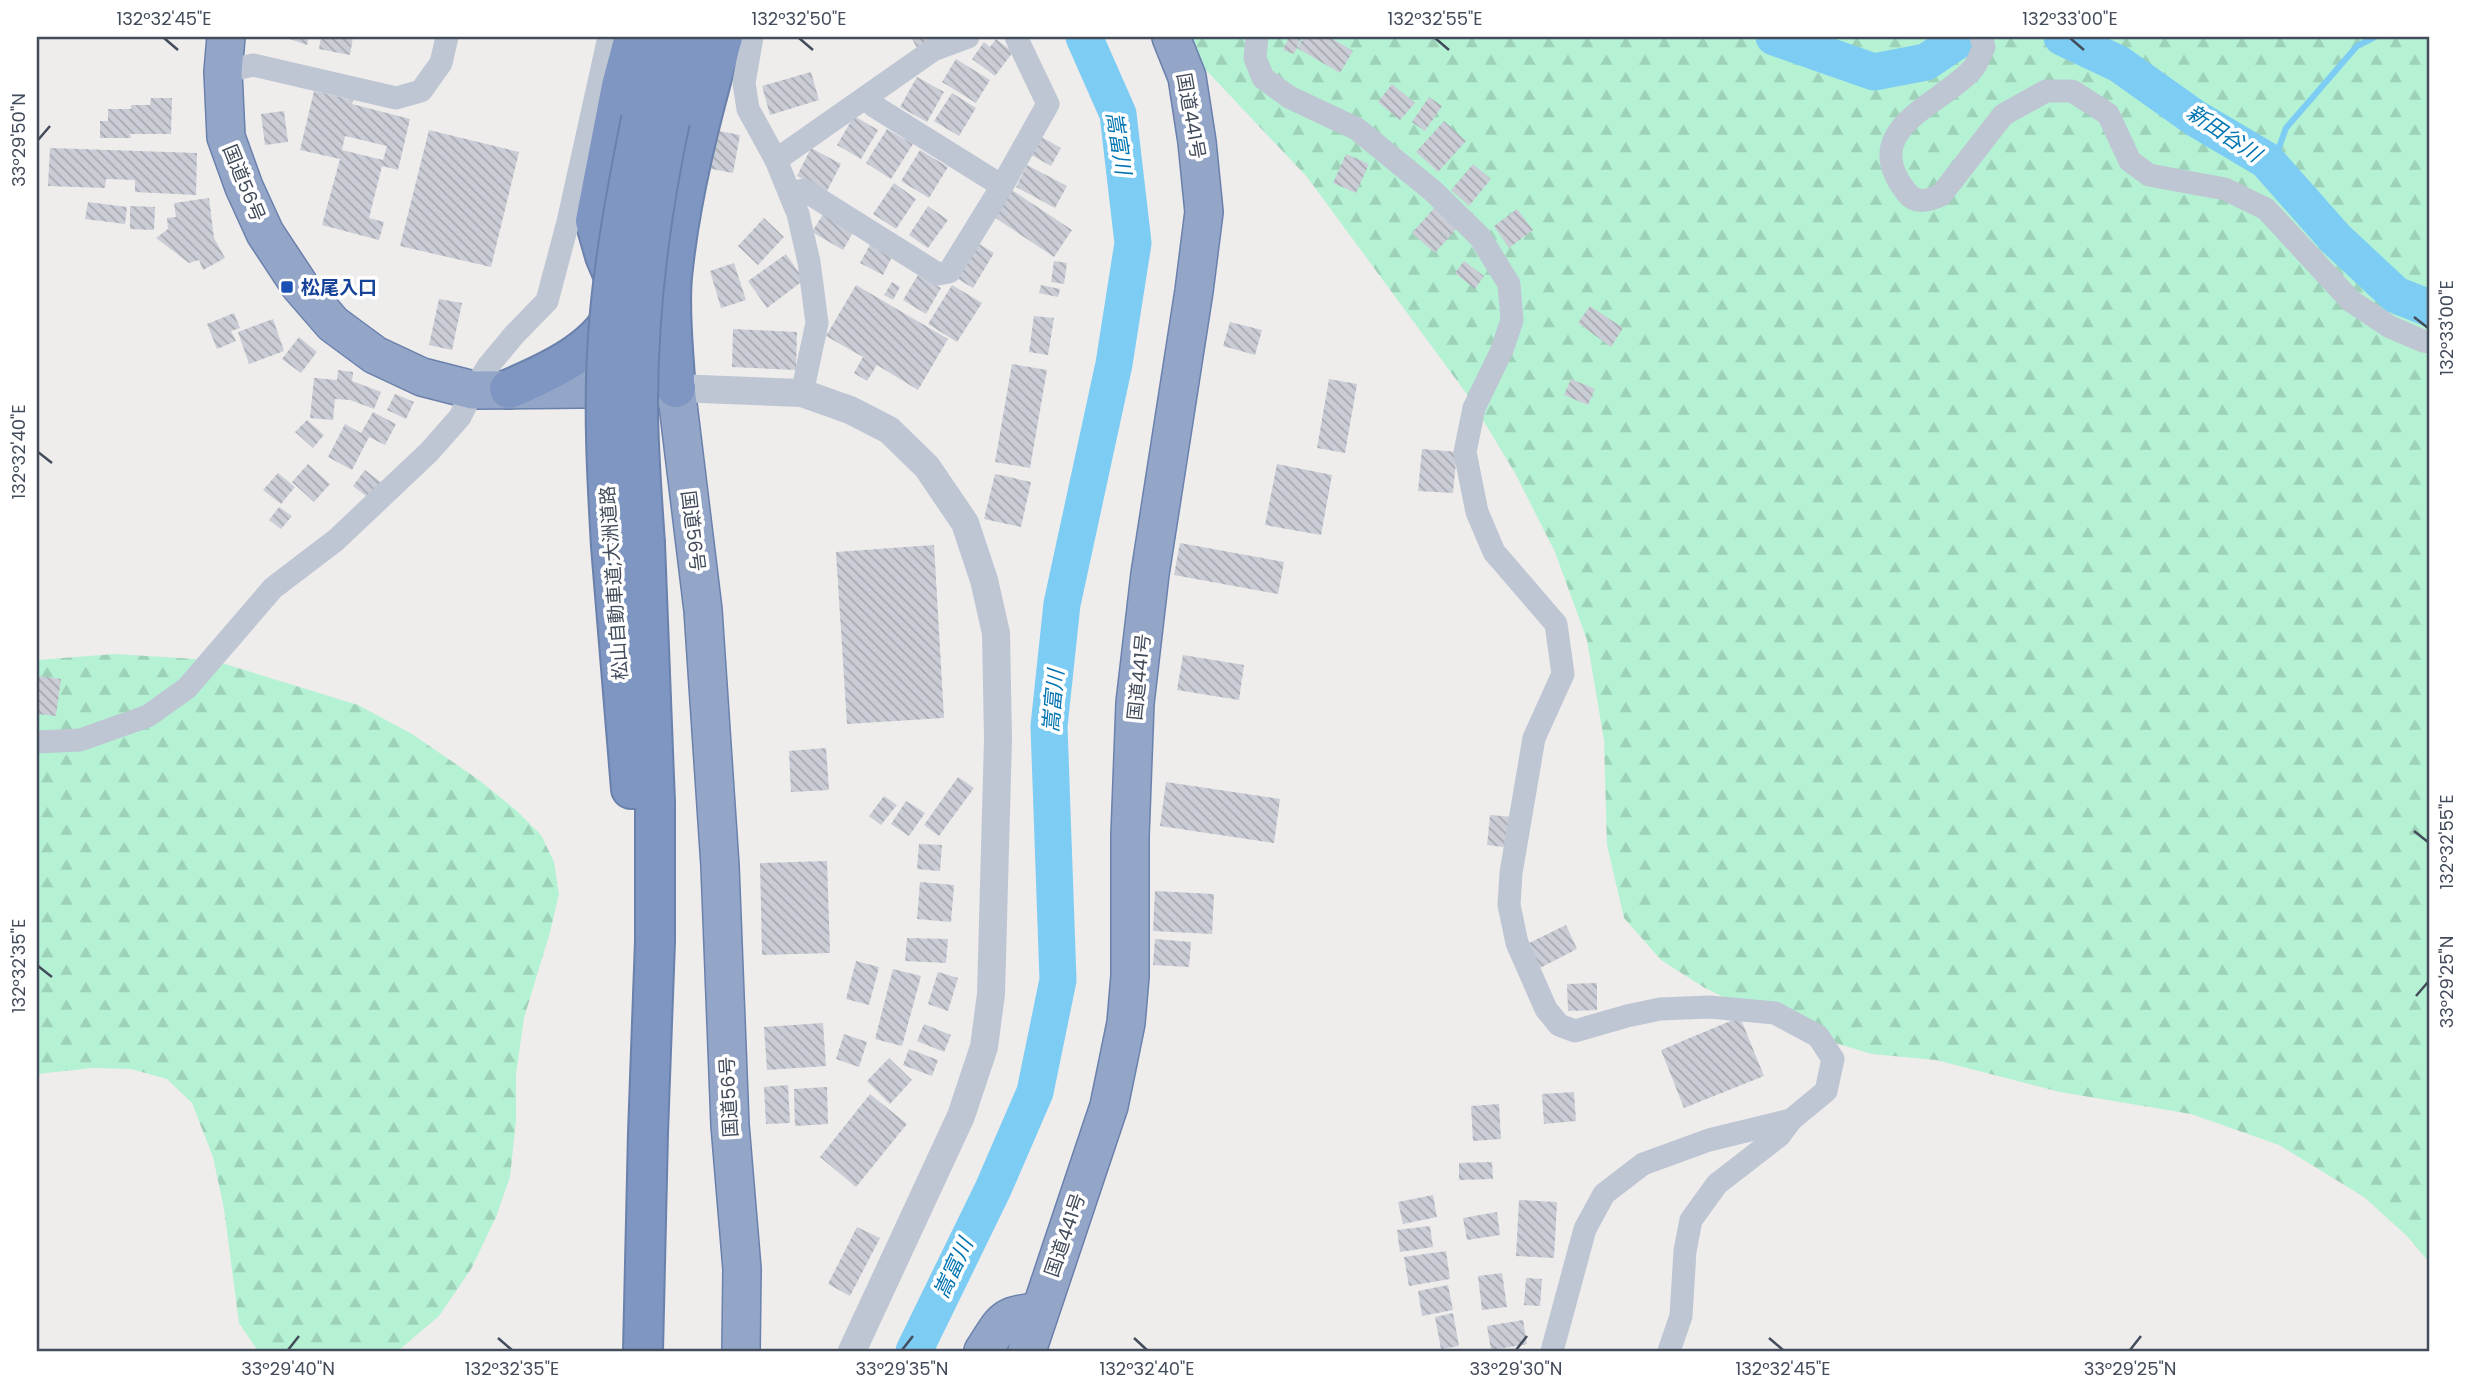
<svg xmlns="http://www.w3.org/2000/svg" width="2466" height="1388" font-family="Poppins,'Noto Sans JP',sans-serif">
	<defs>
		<pattern id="forest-firs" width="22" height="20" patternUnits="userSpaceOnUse" patternTransform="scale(1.75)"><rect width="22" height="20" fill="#b5f2d4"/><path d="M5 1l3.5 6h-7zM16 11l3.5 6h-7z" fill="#9dd1b8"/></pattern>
		<pattern id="building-back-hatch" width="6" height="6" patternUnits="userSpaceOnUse" patternTransform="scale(1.75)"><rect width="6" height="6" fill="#cacdd5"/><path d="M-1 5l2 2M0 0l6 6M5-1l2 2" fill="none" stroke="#a6a9b0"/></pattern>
	</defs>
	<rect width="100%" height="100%" fill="#efecec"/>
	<g fill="url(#forest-firs)">
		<polygon points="1175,37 2429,37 2429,1262 2407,1236 2364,1197 2279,1145 2191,1114 2060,1092 1936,1060 1872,1054 1791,1030 1705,988 1661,960 1624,918 1607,845 1604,740 1587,640 1555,552 1515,473 1469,397 1307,177"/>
		<polygon points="115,654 212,660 358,705 412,734 479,780 517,811 541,835 554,862 559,894 550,932 524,1018 516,1075 516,1120 510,1177 496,1217 471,1269 439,1316 398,1351 258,1351 239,1323 224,1209 213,1157 192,1103 167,1079 131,1069 93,1068 37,1074 37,660"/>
	</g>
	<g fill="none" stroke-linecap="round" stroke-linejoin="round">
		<polyline stroke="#7dccf4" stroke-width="6" points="2272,167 2286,128 2357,46 2375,37"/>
		<g stroke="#7dccf4" stroke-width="37">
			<polyline points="1774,37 1874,72 1926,62 1963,37"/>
			<polyline points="2062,37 2119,64 2195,118 2266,160 2336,239 2396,295 2429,308"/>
			<polyline points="914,1351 993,1189 1035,1092 1058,980 1049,726 1062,604 1114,364 1133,243 1118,114 1084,37"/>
		</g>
	</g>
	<g fill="url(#building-back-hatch)" fill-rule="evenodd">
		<polygon points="284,37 309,37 307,45"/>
		<polygon points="321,37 353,37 350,55 319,49"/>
		<polygon points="911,37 937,37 917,48"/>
		<polygon points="1289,37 1302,37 1294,54 1283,50"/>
		<polygon points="1304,37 1330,37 1353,51 1340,73 1297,48"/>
		<polygon points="996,39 1013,52 995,76 972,59 984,42 990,47"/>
		<polygon points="956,59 990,80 976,103 942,82"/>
		<polygon points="811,72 819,100 770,115 762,86"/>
		<polygon points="917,77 944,92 927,122 900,107"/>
		<polygon points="1392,84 1415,103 1400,120 1378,102"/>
		<path d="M314,91L353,100L352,104L410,119L398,170L382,166L369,218L384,222L379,240L322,225L340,159L300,150ZM345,136L387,146L383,160L342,150Z"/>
		<polygon points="952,93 976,108 959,136 934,121"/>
		<polygon points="1429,97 1442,106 1425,131 1412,122"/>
		<polygon points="151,98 172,98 171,134 130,134 131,138 100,138 100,121 108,121 108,109 131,109 131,105 150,105"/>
		<polygon points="284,111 288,142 265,145 261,114"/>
		<polygon points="854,116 878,130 861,159 837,145"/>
		<polygon points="1444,121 1466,141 1438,172 1416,152"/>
		<polygon points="887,129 913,144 891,179 866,163"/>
		<polygon points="429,130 519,152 491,267 400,246"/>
		<polygon points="714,130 740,135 733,173 707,168"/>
		<polygon points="1038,135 1061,148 1051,166 1028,153"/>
		<polygon points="50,148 197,153 196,195 135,192 135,180 106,179 105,188 48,186"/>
		<polygon points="811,148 841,164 827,191 797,176"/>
		<polygon points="920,150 948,167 929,198 901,181"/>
		<polygon points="1346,154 1369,164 1356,193 1333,183"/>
		<polygon points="1473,164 1491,179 1469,206 1451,190"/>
		<polygon points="1027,165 1067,186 1055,208 1016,187"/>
		<polygon points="894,183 916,199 896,229 873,214"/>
		<polygon points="1012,190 1072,230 1054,257 994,217"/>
		<polygon points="209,198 214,238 225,258 203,270 199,260 189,263 156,238 168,229 167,218 176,217 174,203"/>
		<polygon points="88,202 127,207 125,224 85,219"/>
		<polygon points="130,206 155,207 154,230 130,229"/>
		<polygon points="928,206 948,220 928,248 909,235"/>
		<polygon points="1435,207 1458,227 1435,253 1412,233"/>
		<polygon points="1517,209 1533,230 1509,248 1494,226"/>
		<polygon points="825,211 855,229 843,250 812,232"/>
		<polygon points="764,218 784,237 758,265 738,246"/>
		<polygon points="871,243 893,255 883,275 860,263"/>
		<polygon points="979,244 994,253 973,288 958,279"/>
		<polygon points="786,254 804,280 767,308 748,281"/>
		<polygon points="1054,261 1067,263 1064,284 1051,282"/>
		<polygon points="1464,261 1484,276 1475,289 1455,273"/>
		<polygon points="734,263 746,300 721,308 710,271"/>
		<polygon points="918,275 941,288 926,314 903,300"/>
		<polygon points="892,282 900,287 893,300 884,295"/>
		<polygon points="856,285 948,339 918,390 877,365 867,381 854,373 863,357 826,336"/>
		<polygon points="952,285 982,303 957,342 928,324"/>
		<polygon points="1041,285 1060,289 1058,297 1039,293"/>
		<polygon points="439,299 462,303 452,350 429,345"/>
		<polygon points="1590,306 1623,328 1611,347 1578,323"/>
		<polygon points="234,313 240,328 231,331 236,341 217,349 207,324"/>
		<polygon points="1034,316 1054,318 1048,355 1029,352"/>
		<polygon points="273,319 284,351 249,364 238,332"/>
		<polygon points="1230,322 1262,330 1255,355 1223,346"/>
		<polygon points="733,329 797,332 796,370 732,367"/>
		<polygon points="299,337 317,352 301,373 282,359"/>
		<polygon points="1012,364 1047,370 1030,468 995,462"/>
		<polygon points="338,370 353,372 352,381 381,392 374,409 350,400 335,399 333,420 310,418 314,378 337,380"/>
		<polygon points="1329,379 1357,384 1345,453 1317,448"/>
		<polygon points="1571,379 1595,389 1588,405 1564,395"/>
		<polygon points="395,394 414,402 406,419 387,410"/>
		<polygon points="373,412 396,424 385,445 369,437 352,470 328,457 345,424 361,433"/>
		<polygon points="307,420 324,435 313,448 295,432"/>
		<polygon points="1422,449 1457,452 1453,493 1418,491"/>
		<polygon points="308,464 330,484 314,502 292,482"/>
		<polygon points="1277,464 1332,475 1321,535 1265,525"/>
		<polygon points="365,470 382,483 370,499 353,486"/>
		<polygon points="278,473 295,487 281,504 263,490"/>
		<polygon points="995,474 1031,482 1021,527 984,519"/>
		<polygon points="279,507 292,516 281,529 269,520"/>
		<polygon points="1180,543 1284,562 1278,594 1174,575"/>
		<polygon points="934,545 944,718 847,724 836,552"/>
		<polygon points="1183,655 1244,665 1239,700 1177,690"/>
		<polygon points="38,676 61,679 56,716 37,714"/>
		<polygon points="826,748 829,790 791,792 789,751"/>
		<polygon points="958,777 974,788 939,836 924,825"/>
		<polygon points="1166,782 1280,799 1274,843 1160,826"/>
		<polygon points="884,796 897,805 881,825 869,816"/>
		<polygon points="906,801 925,813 909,836 891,824"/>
		<polygon points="1490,815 1513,817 1511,848 1487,845"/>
		<polygon points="919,844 942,845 940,871 917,869"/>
		<polygon points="827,861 830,953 762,955 760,863"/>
		<polygon points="920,882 954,885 951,922 917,919"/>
		<polygon points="1155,891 1214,894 1212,934 1153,931"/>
		<polygon points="1566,925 1577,949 1540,968 1527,944"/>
		<polygon points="907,938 948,939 946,963 905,961"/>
		<polygon points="1155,939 1191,942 1189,967 1153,965"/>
		<polygon points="856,961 879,967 869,1005 846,999"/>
		<polygon points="893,969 921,976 902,1046 875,1039"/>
		<polygon points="938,972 958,978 948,1011 928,1004"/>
		<polygon points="1597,983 1597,1010 1568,1011 1567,984"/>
		<polygon points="1740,1017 1764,1076 1684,1108 1661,1050"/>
		<polygon points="823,1023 826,1066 767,1070 764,1027"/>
		<polygon points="924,1024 951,1035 944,1052 917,1041"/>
		<polygon points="844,1034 867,1042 859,1067 836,1059"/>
		<polygon points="909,1049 938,1060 932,1076 903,1065"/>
		<polygon points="889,1058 912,1080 890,1104 867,1081"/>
		<polygon points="788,1085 790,1123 766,1124 764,1087"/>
		<polygon points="827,1087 828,1124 795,1126 794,1089"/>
		<polygon points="1574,1092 1576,1121 1544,1124 1542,1094"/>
		<polygon points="870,1094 907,1124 856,1187 820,1157"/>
		<polygon points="1499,1104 1501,1139 1473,1141 1471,1106"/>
		<polygon points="1492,1162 1493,1179 1459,1180 1459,1163"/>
		<polygon points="1433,1195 1437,1217 1403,1224 1398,1202"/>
		<polygon points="1519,1200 1557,1202 1554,1258 1516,1256"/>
		<polygon points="1497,1212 1500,1235 1467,1240 1463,1218"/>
		<polygon points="1430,1226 1433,1247 1400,1252 1397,1230"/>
		<polygon points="857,1227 880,1238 850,1296 828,1284"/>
		<polygon points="1446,1251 1450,1279 1409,1286 1404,1257"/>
		<polygon points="1502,1273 1507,1307 1482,1310 1478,1276"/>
		<polygon points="1526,1278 1542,1279 1540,1306 1524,1305"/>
		<polygon points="1448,1285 1453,1310 1422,1316 1418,1291"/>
		<polygon points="1453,1313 1459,1346 1441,1349 1435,1317"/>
		<polygon points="1523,1320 1527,1344 1491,1350 1487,1326"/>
	</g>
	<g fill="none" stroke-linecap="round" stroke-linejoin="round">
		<defs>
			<g id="trunk">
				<polyline points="226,37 223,72 226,137 244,187 265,233 300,286 333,324 375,355 422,377 473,390 676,388 703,610 720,866 730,1125 742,1269 741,1351"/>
				<path d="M983,1351C1003,1321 1001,1314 1039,1312"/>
				<polyline points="1027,1351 1109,1106 1126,1023 1130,976 1130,836 1135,703 1150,574 1194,291 1204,212 1197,142 1187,77 1171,37"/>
			</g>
			<g id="motorway">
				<polyline points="634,37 621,86 595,221 605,256 625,303 676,388"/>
				<polyline points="641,119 663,37"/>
				<polyline points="670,121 695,37"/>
				<path d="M675,379C673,345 669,311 672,277C680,196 701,116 723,37"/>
				<path d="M509,389C547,373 608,346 618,302"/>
				<polyline points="611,546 631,789"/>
				<polyline points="643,1351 648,1133 655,941 655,803 645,544"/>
			</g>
		</defs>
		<use href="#trunk" stroke="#6a81ac" stroke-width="40"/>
		<use href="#motorway" stroke="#6a81ac" stroke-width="42"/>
		<g stroke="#bec6d3" stroke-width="23">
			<polyline points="752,37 744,83 748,109 776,160 798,214 809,262 817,323 802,393"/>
			<polyline points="1257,37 1255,58 1263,78 1289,97 1357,129 1433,191 1480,237 1509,284 1512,320 1502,350 1474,408 1465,452 1477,512 1494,552 1556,624 1563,674 1534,738 1511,873 1509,905 1517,943 1546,1009 1559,1025 1575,1031 1627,1016 1660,1009 1710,1007 1775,1013 1818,1036 1833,1059 1826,1091 1791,1120 1779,1136 1717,1184 1691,1220 1685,1251 1681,1316 1669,1351"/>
			<path d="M1981,37L1984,47C1980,55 1977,65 1971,71C1936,107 1857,130 1907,193C1916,205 1930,200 1941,195L2003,115L2046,91H2072L2108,114L2130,161L2149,175L2225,189L2266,209L2351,301L2390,327L2423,341L2429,342"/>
			<polyline points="223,72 253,65 396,98 421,91 441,63 447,37"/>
			<polyline points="776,160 933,50 968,37"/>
			<polyline points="1002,186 1048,104 1016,37"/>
			<polyline points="790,193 804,190 938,274 949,272 1002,186 874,106 866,98"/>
			<polyline points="37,742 80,740 148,716 187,688 273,588 336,540 429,452 460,417 473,390 489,365 514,335 547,301 568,222 609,37"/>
			<polyline points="1552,1351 1585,1229 1604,1194 1643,1164 1709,1140 1791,1120"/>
		</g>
		<polyline stroke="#bec6d3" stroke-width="28" points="676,388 802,393 850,410 889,430 927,467 965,523 984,580 996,633 998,739 991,994 984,1047 961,1116 852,1351"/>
		<use href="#trunk" stroke="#94a6c8" stroke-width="37"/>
		<use href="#motorway" stroke="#7e96c1" stroke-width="38"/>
		<defs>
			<g id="motorway-bridge">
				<path d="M645,544C642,497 638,451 638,404C638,309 650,215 670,121"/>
				<path d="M611,546C607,477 603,407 608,337C613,263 627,191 641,119"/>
			</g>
		</defs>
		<use href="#motorway-bridge" stroke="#6a81ac" stroke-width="42" stroke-linecap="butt"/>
		<use href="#motorway-bridge" stroke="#7e96c1" stroke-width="38"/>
	</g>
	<path fill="none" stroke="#434c5b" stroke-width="2.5" d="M164,38L178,50M799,38L813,50M1435,38L1449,50M2070,38L2084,50M38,140L50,126M2414,317L2428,328M38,452L52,463M2414,831L2428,842M38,966L52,977M2416,996L2428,982M498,1338L512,1350M1134,1338L1147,1350M1769,1338L1783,1350M288,1350L299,1336M902,1350L913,1336M1516,1350L1527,1336M2130,1350L2141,1336"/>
	<rect fill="#1a4fb4" stroke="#fff" stroke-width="2.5" x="280" y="280" width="14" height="14" rx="3.5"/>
	<g text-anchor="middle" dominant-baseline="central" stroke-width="7" stroke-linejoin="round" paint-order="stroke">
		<g font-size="19" fill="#434c5b" stroke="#fff">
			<text transform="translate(1191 116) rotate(80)">国道441号</text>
			<text transform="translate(244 183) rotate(68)">国道56号</text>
			<text transform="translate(693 531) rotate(83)">国道56号</text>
			<text transform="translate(614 583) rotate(-94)">松山自動車道;大洲道路</text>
			<text transform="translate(1139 677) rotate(-84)">国道441号</text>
			<text transform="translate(729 1097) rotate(-93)">国道56号</text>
			<text transform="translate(1065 1235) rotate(-71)">国道441号</text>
		</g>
		<g font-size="19" font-weight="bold" fill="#164399" stroke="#fff" text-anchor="start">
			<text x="301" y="287">松尾入口</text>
		</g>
		<g font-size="21" font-style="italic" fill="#0075b1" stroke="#fff">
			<text transform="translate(2224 133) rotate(34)">新田谷川</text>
			<text transform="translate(1119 143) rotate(81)">嵩富川</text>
			<text transform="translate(1053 701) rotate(-85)">嵩富川</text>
			<text transform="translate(953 1268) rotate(-65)">嵩富川</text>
		</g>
	</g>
	<rect width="2466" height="1388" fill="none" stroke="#ffffff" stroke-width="77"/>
	<rect x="38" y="38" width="2390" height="1312" fill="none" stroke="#434c5b" stroke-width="2.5"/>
	<g font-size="18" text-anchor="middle" fill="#434c5b">
		<text x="164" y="25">132°32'45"E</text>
		<text x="799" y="25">132°32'50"E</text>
		<text x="1435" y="25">132°32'55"E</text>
		<text x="2070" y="25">132°33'00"E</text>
		<text transform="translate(19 140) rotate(-90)" y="6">33°29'50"N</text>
		<text transform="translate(2447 328) rotate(-90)" y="6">132°33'00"E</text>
		<text transform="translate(19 452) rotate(-90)" y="6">132°32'40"E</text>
		<text transform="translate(2447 842) rotate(-90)" y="6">132°32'55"E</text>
		<text transform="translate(19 966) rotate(-90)" y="6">132°32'35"E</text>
		<text transform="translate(2447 982) rotate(-90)" y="6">33°29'25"N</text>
		<text x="288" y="1375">33°29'40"N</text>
		<text x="512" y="1375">132°32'35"E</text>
		<text x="902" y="1375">33°29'35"N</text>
		<text x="1147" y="1375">132°32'40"E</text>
		<text x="1516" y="1375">33°29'30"N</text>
		<text x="1783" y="1375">132°32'45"E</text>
		<text x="2130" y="1375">33°29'25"N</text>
	</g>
</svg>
